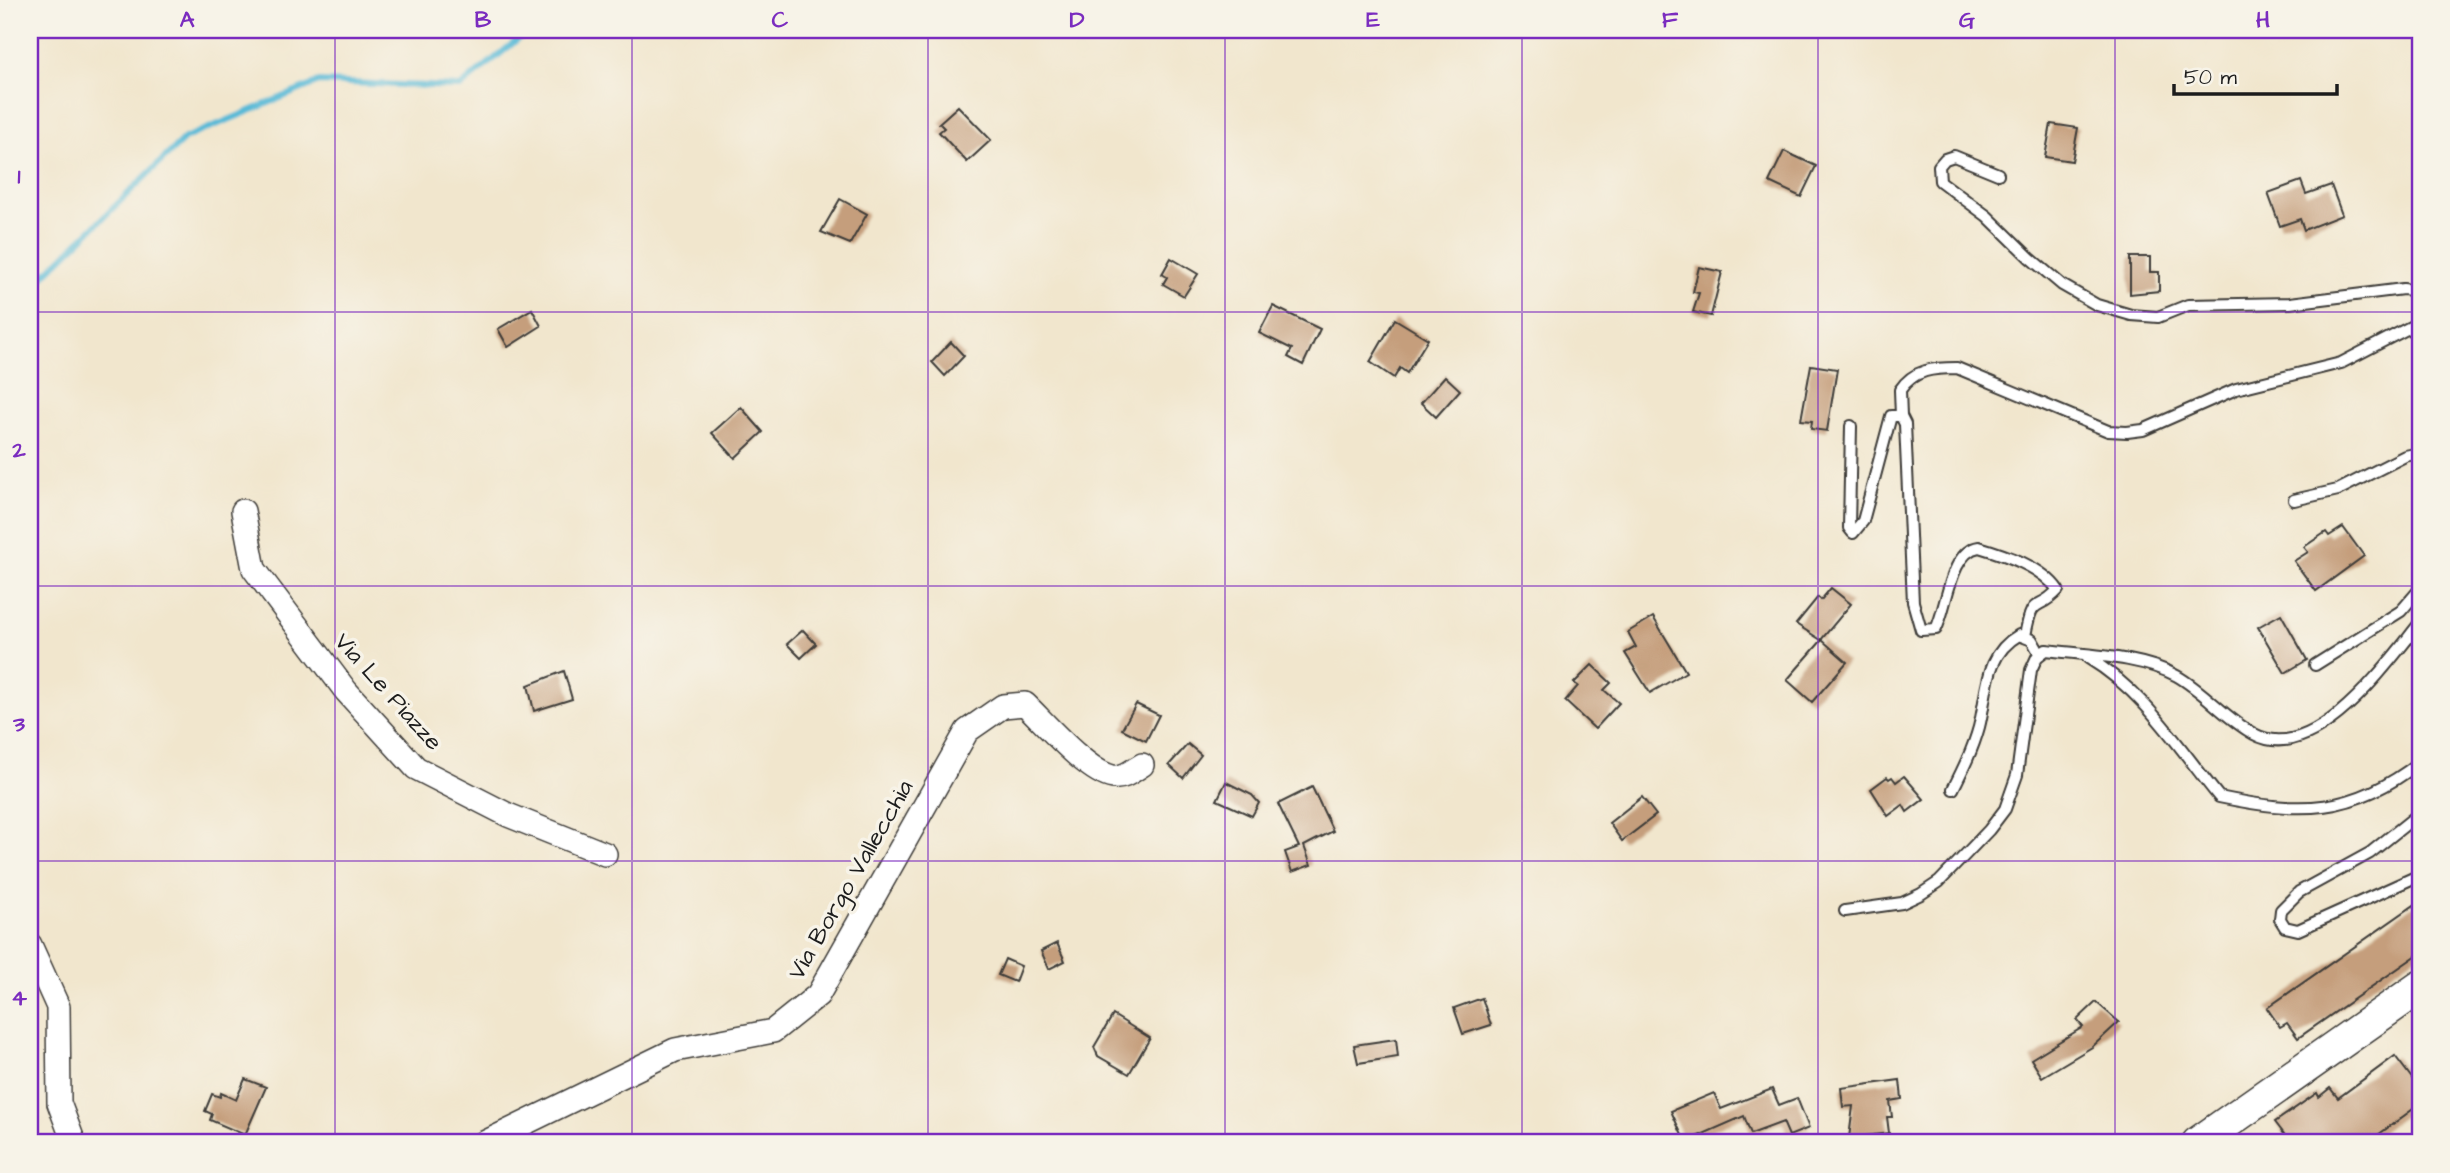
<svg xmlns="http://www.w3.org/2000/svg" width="2450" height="1173" font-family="'Architects Daughter',sans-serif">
	<rect width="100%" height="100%" fill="#f7f3e8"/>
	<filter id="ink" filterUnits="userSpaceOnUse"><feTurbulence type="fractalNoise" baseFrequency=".0143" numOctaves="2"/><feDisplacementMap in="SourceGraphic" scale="14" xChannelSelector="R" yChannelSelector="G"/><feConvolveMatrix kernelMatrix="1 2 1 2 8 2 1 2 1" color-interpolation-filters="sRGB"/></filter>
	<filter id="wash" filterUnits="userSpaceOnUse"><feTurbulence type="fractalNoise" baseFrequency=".00686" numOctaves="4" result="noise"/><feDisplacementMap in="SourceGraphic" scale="28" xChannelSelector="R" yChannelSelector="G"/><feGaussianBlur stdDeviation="1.57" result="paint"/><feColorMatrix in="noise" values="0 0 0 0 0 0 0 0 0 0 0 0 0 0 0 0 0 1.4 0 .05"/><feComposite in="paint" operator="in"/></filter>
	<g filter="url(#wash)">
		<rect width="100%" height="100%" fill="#f1e6cd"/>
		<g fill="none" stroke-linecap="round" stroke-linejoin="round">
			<polyline stroke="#58bad7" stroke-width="6" points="30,289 185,138 319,82 460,87 529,30"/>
		</g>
		<g id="blocks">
			<g fill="#c59e7b">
				<polygon points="958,106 991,140 967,162 939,132 944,128 939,123"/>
				<polygon points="2051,124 2078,128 2072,161 2045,157"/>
				<polygon points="1784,151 1816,166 1801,197 1769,182"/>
				<polygon points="2301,181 2306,194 2331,185 2342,215 2304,230 2300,219 2280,226 2268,193"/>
				<polygon points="840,199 867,214 850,244 821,232"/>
				<polygon points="2130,257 2150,257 2150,272 2159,272 2159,291 2130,294"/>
				<polygon points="1171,258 1198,274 1184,296 1163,284 1167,277 1162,274"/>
				<polygon points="1699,267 1722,272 1711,316 1693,312 1699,293 1693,292"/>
				<polygon points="1273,306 1320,329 1303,365 1288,357 1292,349 1259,333"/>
				<polygon points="532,309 541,326 508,347 498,329"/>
				<polygon points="1395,319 1428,339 1407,373 1400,368 1394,378 1370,362"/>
				<polygon points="951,342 964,356 945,376 932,362"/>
				<polygon points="1811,365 1837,369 1827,431 1811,429 1812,421 1801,420"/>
				<polygon points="1445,376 1460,390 1436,417 1421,403"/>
				<polygon points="741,407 763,432 735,458 712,433"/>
				<polygon points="2343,527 2364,556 2316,591 2294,561 2308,552 2304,547 2326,532 2329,536"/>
				<polygon points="1831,588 1851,604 1821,640 1796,624 1818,597 1821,600"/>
				<polygon points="2281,614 2307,660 2285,673 2258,627"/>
				<polygon points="1653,617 1686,672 1650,693 1625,653 1636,647 1628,632"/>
				<polygon points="803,630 816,644 801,658 787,644"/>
				<polygon points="1822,640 1847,662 1812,702 1787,680"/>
				<polygon points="1592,665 1611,683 1604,690 1619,703 1595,729 1565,701 1578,686 1574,683"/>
				<polygon points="564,671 572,699 534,711 528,685"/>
				<polygon points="1136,704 1159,715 1146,741 1122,729"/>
				<polygon points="1188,744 1201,755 1183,778 1169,765"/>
				<polygon points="1904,776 1924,799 1907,812 1903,805 1888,816 1871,789 1887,777 1889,779 1892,777 1896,782"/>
				<polygon points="1226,782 1252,795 1259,803 1252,816 1217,800"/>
				<polygon points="1312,787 1333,831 1304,846 1311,865 1292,872 1285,852 1299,847 1278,804"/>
				<polygon points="1642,797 1656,815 1622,841 1609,823"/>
				<polygon points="2420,901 2420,953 2298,1038 2287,1023 2280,1027 2267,1008"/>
				<polygon points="1057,943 1065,961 1049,969 1041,951"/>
				<polygon points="1005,959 1021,966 1015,982 998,975"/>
				<polygon points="1482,998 1491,1025 1463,1034 1454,1008"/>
				<polygon points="2096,1002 2119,1022 2092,1047 2042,1077 2031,1059 2083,1027 2077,1020"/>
				<polygon points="1113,1015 1150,1038 1129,1074 1098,1056 1094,1047"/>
				<polygon points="1396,1039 1398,1057 1358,1063 1354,1045"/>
				<polygon points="2395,1056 2420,1089 2420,1104 2367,1143 2291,1143 2275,1122 2317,1093 2319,1097 2330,1088 2338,1098"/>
				<polygon points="245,1079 266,1087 245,1135 210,1120 212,1114 205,1111 212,1094 220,1097 221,1093 236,1100"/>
				<polygon points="1900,1080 1902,1099 1890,1101 1892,1117 1887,1117 1889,1133 1849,1138 1853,1106 1843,1107 1841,1088"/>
				<polygon points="1772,1089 1779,1105 1797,1098 1809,1128 1789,1136 1783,1122 1751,1134 1744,1116 1685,1142 1671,1111 1714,1093 1721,1109"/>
			</g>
		</g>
	</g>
	<g filter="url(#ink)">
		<use href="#blocks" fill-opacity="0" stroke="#3c3a37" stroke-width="2"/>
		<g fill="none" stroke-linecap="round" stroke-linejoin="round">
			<defs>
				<g id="service">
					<polyline points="1998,174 1954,156 1945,159 1939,166 1940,181 1987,216 2030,258 2062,285 2097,305 2131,315 2158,317 2188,305 2290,303 2403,289 2420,291"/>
					<path d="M1901,416L1900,390C1914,369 1934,368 1957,368L2108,431L2127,432L2143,430L2236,389L2341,363L2420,322"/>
					<path d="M1851,426L1849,528L1853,533L1863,521L1891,416H1901L1905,424L1913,602L1921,630L1936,629C1947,608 1950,551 1979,547C2006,555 2042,567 2058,590C2036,614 2033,592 2025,636"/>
					<polyline points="2294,500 2338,490 2405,456 2420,453"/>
					<path d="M2088,658C2145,692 2178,747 2219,797C2300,814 2353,815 2420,762"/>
					<polyline points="2315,665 2401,611 2420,589"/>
					<path d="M1953,789C1963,769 1973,749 1979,727C1988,692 1984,655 2019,635L2032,640L2040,654"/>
					<polyline points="2420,813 2370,853 2299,892 2281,910 2280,919 2285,927 2298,930 2420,875"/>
					<path d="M1845,911L1902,903L1921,894L1939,882L1989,830L2005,809L2017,775L2031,670L2037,657L2046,650C2086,655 2141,656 2177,676C2205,692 2226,719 2254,734C2315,767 2388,662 2420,623"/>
				</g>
				<g id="minor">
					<polyline points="243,511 254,569 346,691 416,768 508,815 605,854"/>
					<polyline points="30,945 58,1007 59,1103 74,1143"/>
					<path d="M484,1143L675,1050L773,1031L818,995L967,731L1003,706L1025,704C1044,722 1088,773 1113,777C1124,779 1133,770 1142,765"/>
				</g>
				<polyline id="secondary" points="2198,1143 2420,987"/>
			</defs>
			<use href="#service" stroke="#3c3a37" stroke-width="14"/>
			<use href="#minor" stroke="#3c3a37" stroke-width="26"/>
			<use href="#secondary" stroke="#3c3a37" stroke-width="35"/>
			<use href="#service" stroke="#fff" stroke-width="10"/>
			<use href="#minor" stroke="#fff" stroke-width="23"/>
			<use href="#secondary" stroke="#fff" stroke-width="32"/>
		</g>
	</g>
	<path fill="none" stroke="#7b2cbf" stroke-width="2" stroke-opacity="0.55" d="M335,30V1143M632,30V1143M928,30V1143M1225,30V1143M1522,30V1143M1818,30V1143M2115,30V1143M30,312H2420M30,586H2420M30,861H2420"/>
	<g text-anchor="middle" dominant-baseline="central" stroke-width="7" stroke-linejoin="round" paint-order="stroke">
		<g font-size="24" fill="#1c1c1c" stroke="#f7f3e8">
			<text transform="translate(388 692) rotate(48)">Via Le Piazze</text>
			<text transform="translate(851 880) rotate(-60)">Via Borgo Vallecchia</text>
		</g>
	</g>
	<rect width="2450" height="1173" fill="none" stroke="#f7f3e8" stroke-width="77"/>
	<path d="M2174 84v10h163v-10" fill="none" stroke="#1c1c1c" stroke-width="3.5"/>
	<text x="2184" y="84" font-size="21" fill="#1c1c1c" stroke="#f7f3e8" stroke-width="5" paint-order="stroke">50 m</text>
	<rect x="38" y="38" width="2374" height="1096" fill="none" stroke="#7b2cbf" stroke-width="2.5"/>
	<g font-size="23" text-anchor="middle" font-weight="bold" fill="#7b2cbf">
		<text x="187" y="27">A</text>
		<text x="483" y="27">B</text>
		<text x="780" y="27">C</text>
		<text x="1077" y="27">D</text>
		<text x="1373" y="27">E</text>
		<text x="1670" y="27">F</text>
		<text x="1967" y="27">G</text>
		<text x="2263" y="27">H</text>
		<text x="19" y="183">1</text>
		<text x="19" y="457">2</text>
		<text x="19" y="731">3</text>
		<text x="19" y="1005">4</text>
	</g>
</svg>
